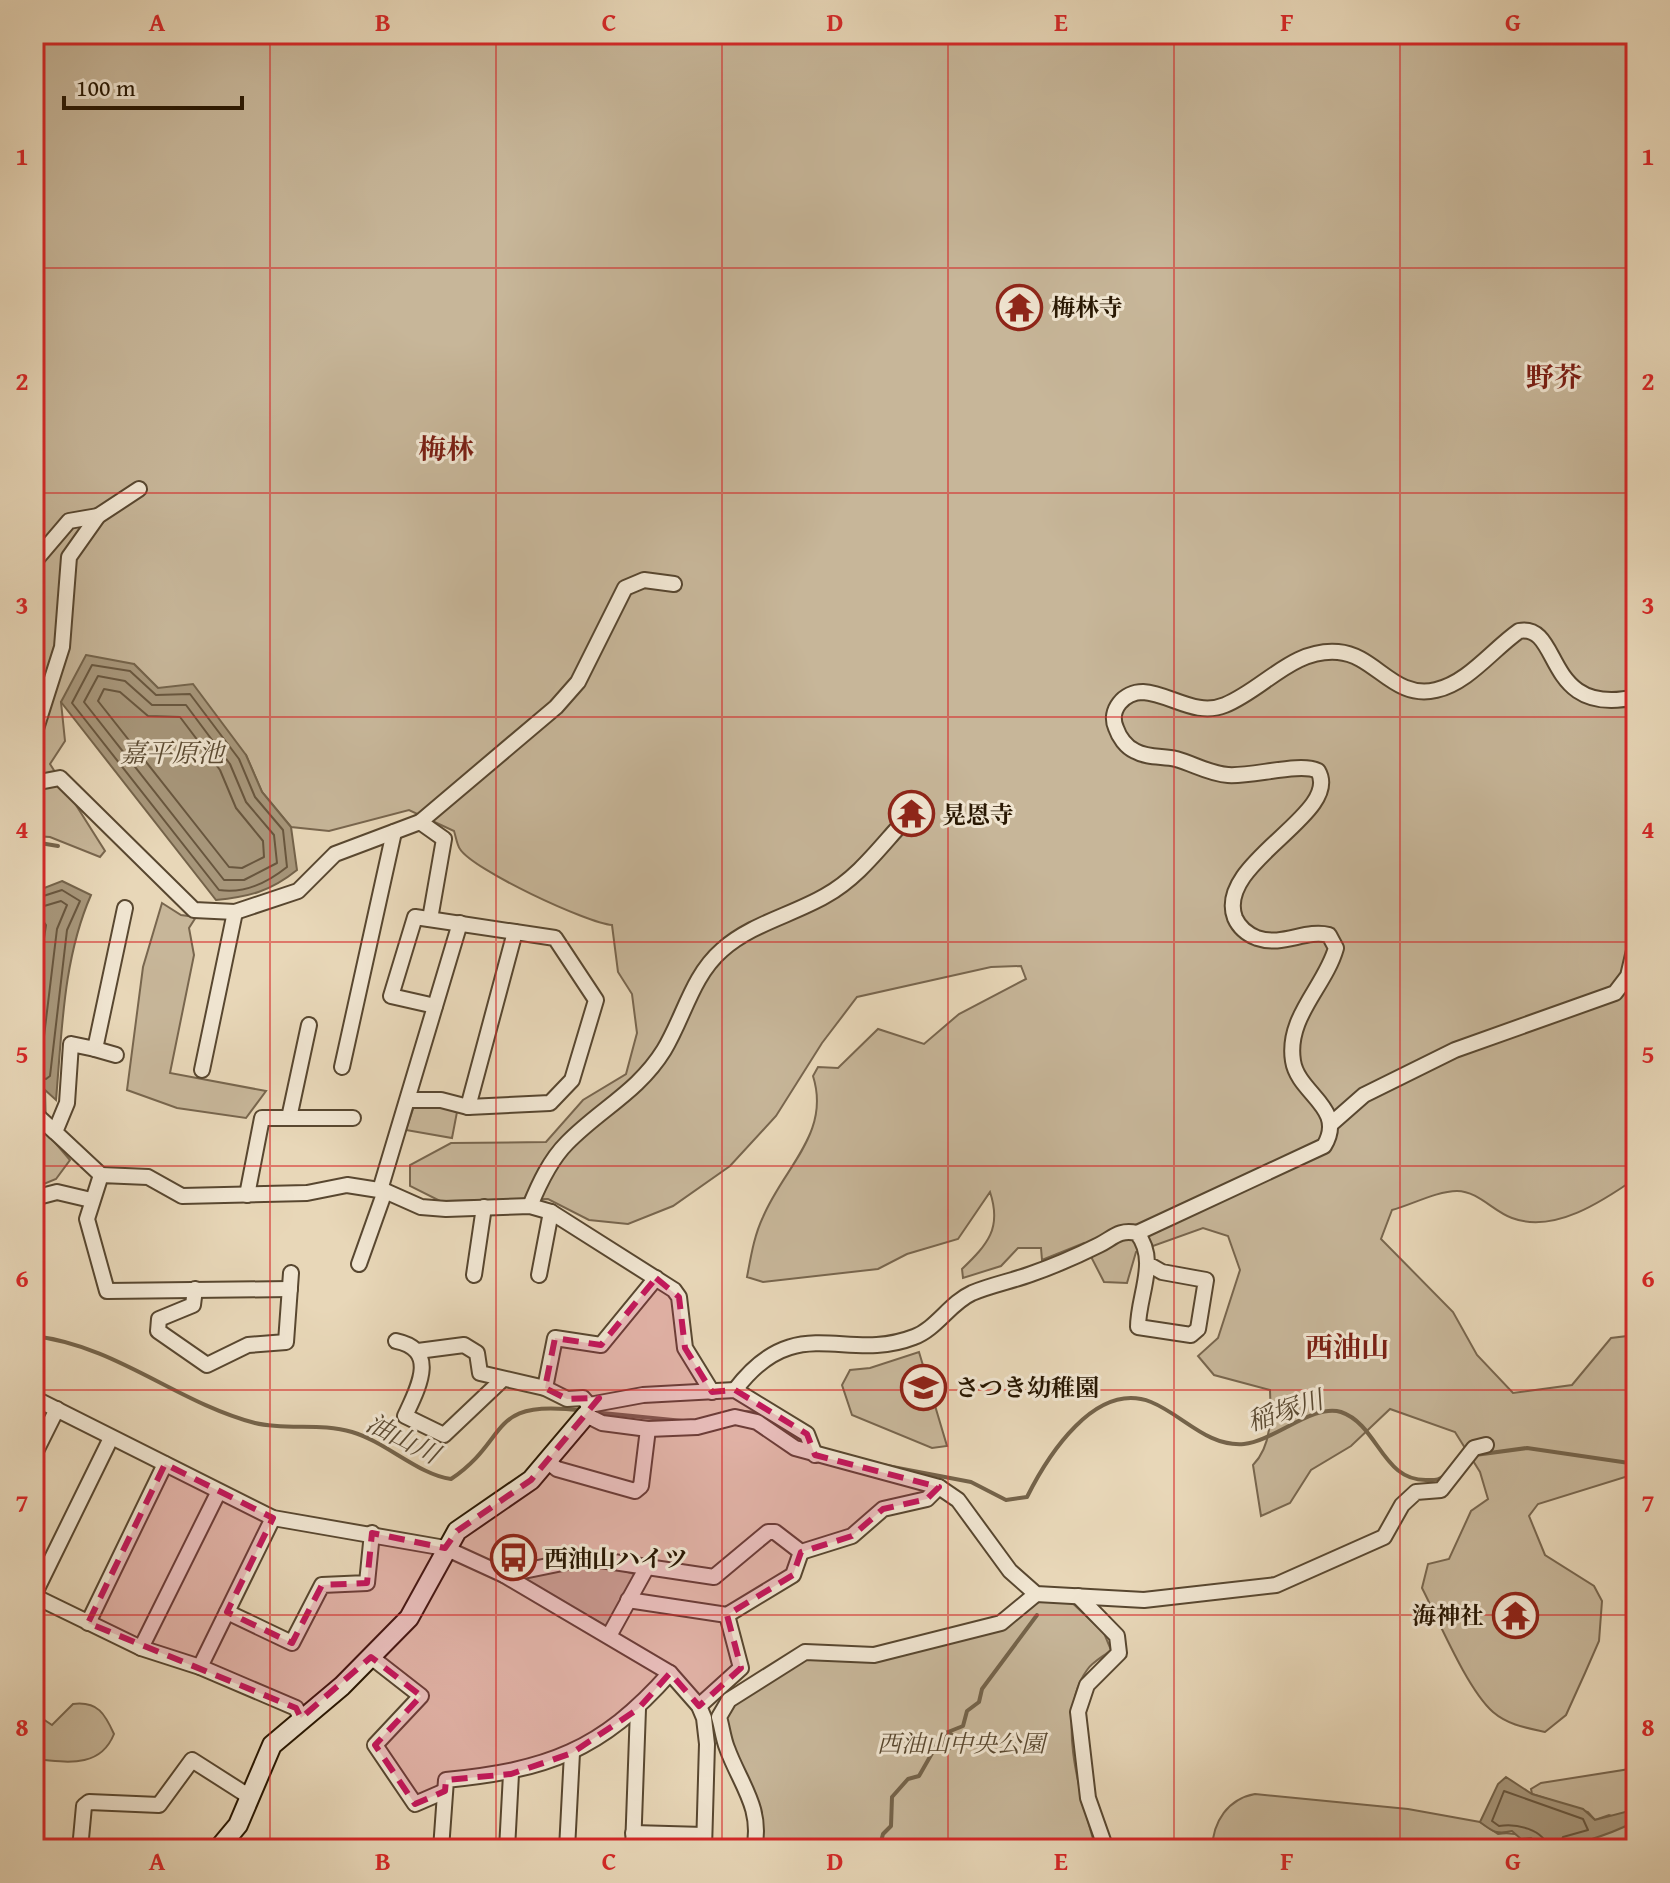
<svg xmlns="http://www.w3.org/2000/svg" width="1670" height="1883" font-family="'Gentium Book Plus','Noto Serif JP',serif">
	<rect width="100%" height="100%" fill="#e8d7b8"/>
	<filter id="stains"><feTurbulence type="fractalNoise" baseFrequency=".0025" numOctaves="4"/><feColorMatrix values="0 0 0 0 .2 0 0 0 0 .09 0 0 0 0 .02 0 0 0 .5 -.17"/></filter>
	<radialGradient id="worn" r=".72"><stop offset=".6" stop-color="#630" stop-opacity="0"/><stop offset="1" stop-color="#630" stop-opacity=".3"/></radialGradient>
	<g fill="#c7b699" stroke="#78664e" stroke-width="2">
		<path d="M34,34H1636V1178C1603,1201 1554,1234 1512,1218C1494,1212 1478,1191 1457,1191C1437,1191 1411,1205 1392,1210L1381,1239L1453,1312L1477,1355L1513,1393L1572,1385L1611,1338L1636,1335V1477H1625L1538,1504L1529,1516L1545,1555L1594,1586L1602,1601L1599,1641L1585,1673L1566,1715L1545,1732C1527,1728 1508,1725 1493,1712C1467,1689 1439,1621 1422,1588L1428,1564L1449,1559L1471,1511L1488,1499L1480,1472L1455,1432L1390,1409L1351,1446L1311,1470L1290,1503L1261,1516L1253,1465C1272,1446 1271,1415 1270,1390L1214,1375L1198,1356L1218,1338L1240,1270L1228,1236L1203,1228L1136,1252L1127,1283L1104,1282L1084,1243L1042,1260L1041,1248H1018L1001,1266L963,1278L962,1269C988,1244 1002,1228 990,1192L958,1239L907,1254L878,1269L763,1282L747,1277C751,1256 754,1236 763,1217C784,1167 831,1133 813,1076L818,1067L838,1068L878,1029L924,1044L959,1014L1026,979L1021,966L991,967L857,997L822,1043L776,1116L730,1166L673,1206L628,1224L589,1220L548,1199L440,1201L410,1186V1165L451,1143L546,1142L583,1100L626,1074L637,1033L632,994L618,972L612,925C587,923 473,870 460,849C457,845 456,837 454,831L409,810L329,831L291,827L262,792L246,755L158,688L134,664L61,702L65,741L50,764L105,851L100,857L50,837L34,836Z"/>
		<polygon points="162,903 181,915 196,917 189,928 194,955 170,1073 266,1091 246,1118 177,1108 127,1090 143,967"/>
		<polygon points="34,1080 45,1089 46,1132 70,1160 56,1179 34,1188"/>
		<polygon points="416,1100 457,1112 452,1138 406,1130"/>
		<polygon points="919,1352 947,1446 932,1448 852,1415 842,1385 850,1370 870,1368"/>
		<polygon points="589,1561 638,1575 608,1627 526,1581 526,1578"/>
		<path d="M1036,1594L1064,1595L1104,1633L1111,1650C1104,1656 1092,1662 1087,1670C1054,1715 1082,1801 1096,1849H754L758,1829L719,1717L729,1700L805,1652L874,1655L1000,1623Z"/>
		<path d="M34,1676L40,1683L43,1719L52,1725L73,1704C98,1701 105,1714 114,1734C100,1769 66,1762 34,1759Z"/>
		<path d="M1636,1768V1849H1563C1573,1838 1612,1833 1632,1823L1609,1815L1595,1820L1588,1812L1532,1794L1531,1789L1541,1783Z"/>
		<path d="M1255,1794L1408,1809L1480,1822L1498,1834C1518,1831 1528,1838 1543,1849H1212C1213,1821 1228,1799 1255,1794Z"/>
	</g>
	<g fill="#a7967a" stroke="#74634a" stroke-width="2">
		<path d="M86,655L134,664L158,688L193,684L246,755L262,792L291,827L297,870C271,891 249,897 216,900L61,702Z"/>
		<path d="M62,881L91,895C63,959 62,1031 56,1100L34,1080V892Z"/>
		<path d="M1506,1777L1532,1794L1583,1809L1595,1820L1625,1812L1632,1816V1823C1611,1834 1566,1849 1543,1849L1531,1838L1521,1839L1512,1831C1496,1835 1492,1831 1480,1822L1498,1784Z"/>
	</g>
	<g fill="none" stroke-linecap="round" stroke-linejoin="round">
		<g stroke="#68563e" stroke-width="2">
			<path d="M92,665L130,671L156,695L190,694L239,759L255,797L283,830L287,867C267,883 244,894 219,890L72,703Z"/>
			<polygon points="98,676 125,681 152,705 186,705 230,764 246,802 274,835 277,863 244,880 224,880 84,702"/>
			<polygon points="104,689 120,692 148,716 180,717 220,770 236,808 263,841 264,857 242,868 229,867 98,701"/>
			<polyline points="34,899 62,890 80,901 67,930 50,1076 46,1079 34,1075"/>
			<polyline points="34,909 61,901 67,905 57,929 41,1061 34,1064"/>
			<polyline points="34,921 43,921 46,925 34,1003"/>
			<path d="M1548,1849C1545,1829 1515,1823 1499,1826L1492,1821L1504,1791L1583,1819L1588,1830L1563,1837L1558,1849"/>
		</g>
		<g stroke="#74634a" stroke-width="4">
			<polyline points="34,842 58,846"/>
			<path d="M34,1336C117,1346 176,1402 255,1423C288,1431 320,1422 352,1432C386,1442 419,1475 451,1479C512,1438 485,1398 583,1411"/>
			<polyline points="730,1411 760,1413 805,1441"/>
			<polyline points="592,1412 683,1421"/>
			<polyline points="1475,1455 1527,1448 1636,1464"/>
			<path d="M882,1465L971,1482L1006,1500L1027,1497C1047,1457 1095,1380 1151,1402C1183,1415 1207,1447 1244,1444C1274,1441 1314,1403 1341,1412C1379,1425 1382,1483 1429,1480C1436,1480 1440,1480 1445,1475"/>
			<polyline points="942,1742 948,1747 953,1745 954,1739 951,1736 947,1736 944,1741 950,1745 953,1741 950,1737 946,1740 949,1740"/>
			<polyline points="941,1743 948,1749 955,1746 955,1737 949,1733"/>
			<polyline points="879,1849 883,1834 891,1826 892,1797 908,1779 919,1776 943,1734 963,1726 967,1711 979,1702 982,1689 1037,1615"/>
		</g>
		<defs>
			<g id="street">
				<polyline points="34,562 69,521 98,516"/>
				<polyline points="34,735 62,647 69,557 98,516 139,489"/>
				<polyline points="34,783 60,778 194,910 235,912 298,891 335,854 420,822 444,839 430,919"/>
				<polyline points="420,822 556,707 578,682 625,588 644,580 674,584"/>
				<polyline points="95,1049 116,1055"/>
				<polyline points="342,1067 394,832"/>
				<polyline points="202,1070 235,912"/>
				<polyline points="408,1100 441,1100 468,1107 550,1103 572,1080 596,1000 555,938 415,917 391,996 435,1006"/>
				<polyline points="468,1107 515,932"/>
				<polyline points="34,1113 55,1132"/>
				<polyline points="289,1118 309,1025"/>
				<polyline points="1331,1124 1364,1095 1455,1050 1615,993 1628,976 1636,942"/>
				<polyline points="101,1175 55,1132 67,1103 71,1044 95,1049 125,908"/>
				<polyline points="380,1190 460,923"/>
				<polyline points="247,1195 262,1118 353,1118"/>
				<polyline points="34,1198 57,1192 91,1200"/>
				<path d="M530,1206C539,1184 550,1160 567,1143C600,1109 638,1092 664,1050C684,1017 692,976 722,950C751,924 792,915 825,896C854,880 874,855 896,830"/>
				<path d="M1137,1233L1324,1146C1347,1108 1298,1094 1293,1061C1286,1017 1325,987 1336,948L1329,935C1305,929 1283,947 1257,938C1247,934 1239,927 1235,918C1214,863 1343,814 1318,771C1301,762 1251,777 1228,775C1210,774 1194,764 1176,759C1163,756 1147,758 1135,751C1126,747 1119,737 1116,728C1108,710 1124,692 1143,692C1171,694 1196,717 1225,705C1264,689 1293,648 1338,652C1376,655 1393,700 1436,690C1468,683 1493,649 1519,631C1563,623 1542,718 1636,697"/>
				<polyline points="359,1264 385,1191"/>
				<polyline points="474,1275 484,1207"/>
				<polyline points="539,1275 551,1212"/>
				<polyline points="34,1276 36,1281"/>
				<polyline points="195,1289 193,1305 159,1319 158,1331 207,1365 248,1345 286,1342 291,1273"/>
				<polyline points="290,1289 107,1291 87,1219 101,1175 148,1177 182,1196 307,1193 347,1185 385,1191 421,1207 446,1209 530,1206 551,1212 674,1290 679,1297 685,1348 712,1392"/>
				<path d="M396,1341C439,1350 418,1388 405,1416L444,1435L502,1380"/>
				<polyline points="418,1351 464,1345 477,1353 480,1373 545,1388 567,1399 583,1398 589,1405"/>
				<polyline points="545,1388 555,1338 601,1345 656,1278"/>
				<path d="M735,1390C796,1309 845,1364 914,1337C936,1329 950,1303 972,1293C991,1285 1012,1281 1031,1274C1054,1266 1077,1256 1099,1245C1113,1238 1119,1229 1137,1233C1159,1261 1138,1295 1138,1327L1191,1335L1198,1329L1206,1280L1162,1272L1148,1264"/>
				<polyline points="34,1398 273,1518 445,1548 504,1575 670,1673 699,1706 704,1718 707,1744 704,1849"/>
				<polyline points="589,1405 586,1415 602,1423 648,1429 697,1427 735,1417 757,1422 795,1448 939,1487 958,1500 1010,1571 1036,1594 1144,1600 1276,1585 1384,1537 1402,1505 1416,1492 1441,1490 1474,1448 1486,1445"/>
				<polyline points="589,1405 643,1395 735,1390 807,1434 815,1455"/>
				<polyline points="34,1455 57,1409"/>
				<polyline points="548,1462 557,1469 635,1491 641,1486 648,1429"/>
				<polyline points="504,1575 587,1558 714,1577 768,1532 775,1532 801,1552 852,1536 883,1509 927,1499 939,1487"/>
				<polyline points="34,1595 111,1438"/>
				<polyline points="34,1596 141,1648 200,1667 296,1708 301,1718"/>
				<polyline points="1078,1596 1117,1636 1119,1653 1087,1685 1078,1712 1088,1798 1106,1849"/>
				<polyline points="628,1600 727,1615 793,1575 801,1552"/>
				<polyline points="227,1612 292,1643 322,1585 367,1583 372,1533"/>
				<polyline points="88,1623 165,1464"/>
				<polyline points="609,1636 647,1567"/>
				<polyline points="141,1648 218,1493"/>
				<polyline points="371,1657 421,1696 375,1745 415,1804 445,1791"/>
				<polyline points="200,1667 273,1518"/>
				<polyline points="699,1706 741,1668 727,1615"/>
				<polyline points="633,1833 704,1835"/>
				<polyline points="80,1849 84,1806 89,1802 159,1805 192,1760 250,1797"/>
				<path d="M441,1849L446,1780C547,1770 601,1751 670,1673"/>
				<polyline points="507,1849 511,1774"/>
				<polyline points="567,1849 572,1753"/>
				<polyline points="633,1849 638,1709"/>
				<path d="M754,1849C763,1808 740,1784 727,1748C723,1738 722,1727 719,1717L729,1700L805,1652L874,1655L1001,1623L1036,1594"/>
			</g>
			<polyline id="secondary" points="218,1849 238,1825 272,1745 342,1686 409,1618 457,1531 531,1480 586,1415"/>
		</defs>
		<use href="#street" stroke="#584730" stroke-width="18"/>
		<use href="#secondary" stroke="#281702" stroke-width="22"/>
		<use href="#street" stroke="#f0e5d1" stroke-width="14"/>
		<use href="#secondary" stroke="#f0e5d1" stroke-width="18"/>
	</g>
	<path fill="#c2185b" fill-opacity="0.2" stroke="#c2185b" stroke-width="6" stroke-dasharray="16 10" stroke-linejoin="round" d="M656,1278L679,1297L685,1348L712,1392L735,1390L807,1434L815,1455L939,1487L927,1499L883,1509L852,1536L801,1552L793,1575L727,1615L741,1668L699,1706L670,1673L638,1709L572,1753L511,1774L446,1780L445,1791L415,1804L375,1745L421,1696L371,1657L301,1718L296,1708L88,1623L165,1464L273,1518L227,1612L292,1643L322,1585L367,1583L372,1533L445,1548L457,1531L531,1480L599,1398L567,1399L545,1388L555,1338L601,1345Z"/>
	<path fill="none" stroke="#d62828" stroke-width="2" stroke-opacity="0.55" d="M270,34V1849M496,34V1849M722,34V1849M948,34V1849M1174,34V1849M1400,34V1849M34,268H1636M34,493H1636M34,717H1636M34,942H1636M34,1166H1636M34,1390H1636M34,1615H1636"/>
	<defs>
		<symbol id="temple-ring" viewBox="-11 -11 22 22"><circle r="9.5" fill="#f0e5d1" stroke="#8f2418" stroke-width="1.5"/><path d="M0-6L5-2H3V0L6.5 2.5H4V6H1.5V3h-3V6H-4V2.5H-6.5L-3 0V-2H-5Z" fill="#8f2418"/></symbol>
		<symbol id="school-ring" viewBox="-11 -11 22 22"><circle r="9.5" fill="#f0e5d1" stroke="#8f2418" stroke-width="1.5"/><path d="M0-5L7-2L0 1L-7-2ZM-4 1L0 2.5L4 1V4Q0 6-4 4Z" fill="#8f2418"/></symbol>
		<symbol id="bus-ring" viewBox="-11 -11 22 22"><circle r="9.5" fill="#f0e5d1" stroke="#8f2418" stroke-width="1.5"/><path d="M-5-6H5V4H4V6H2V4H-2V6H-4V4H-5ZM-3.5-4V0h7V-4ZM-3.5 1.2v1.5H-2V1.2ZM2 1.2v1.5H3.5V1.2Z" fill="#8f2418"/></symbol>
	</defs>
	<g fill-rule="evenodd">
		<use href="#temple-ring" x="994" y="282" width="51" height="51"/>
		<use href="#temple-ring" x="886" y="788" width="51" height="51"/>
		<use href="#school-ring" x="898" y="1362" width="51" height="51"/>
		<use href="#bus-ring" x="488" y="1532" width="51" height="51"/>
		<use href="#temple-ring" x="1490" y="1590" width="51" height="51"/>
	</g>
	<g text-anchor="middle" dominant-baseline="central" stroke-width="6" stroke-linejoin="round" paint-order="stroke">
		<g font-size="24" font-weight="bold" fill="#281702" stroke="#f0e5d1" text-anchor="start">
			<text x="1051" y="307">梅林寺</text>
			<text x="942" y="814">晃恩寺</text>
			<text x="955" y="1387">さつき幼稚園</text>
			<text x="544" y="1558">西油山ハイツ</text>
			<text x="1484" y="1615" text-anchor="end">海神社</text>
		</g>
		<g font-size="24" font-style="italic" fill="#58472f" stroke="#f0e5d1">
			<text x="961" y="1743">西油山中央公園</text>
		</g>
		<g font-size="26" font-style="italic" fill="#5b4a32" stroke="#f0e5d1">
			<text x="172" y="752">嘉平原池</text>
			<text transform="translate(1285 1410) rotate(-18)">稲塚川</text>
			<text transform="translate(403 1438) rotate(27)">油山川</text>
		</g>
		<g font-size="28" font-weight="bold" fill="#7a1f14" stroke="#f0e5d1">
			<text x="1554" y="376">野芥</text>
			<text x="446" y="448">梅林</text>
			<text x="1347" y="1346">西油山</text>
		</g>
	</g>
	<rect width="1670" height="1883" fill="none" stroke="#e8d7b8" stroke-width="88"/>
	<path d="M64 96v12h178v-12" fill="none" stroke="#281702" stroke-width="4"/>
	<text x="76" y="96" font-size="24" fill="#281702" stroke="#f0e5d1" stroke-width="6" paint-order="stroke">100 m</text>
	<rect x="44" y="44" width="1582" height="1795" fill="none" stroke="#d62828" stroke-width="3"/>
	<g font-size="26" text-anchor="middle" font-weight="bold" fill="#d62828">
		<text x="157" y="31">A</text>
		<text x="383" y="31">B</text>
		<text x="609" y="31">C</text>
		<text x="835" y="31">D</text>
		<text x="1061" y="31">E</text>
		<text x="1287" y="31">F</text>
		<text x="1513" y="31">G</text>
		<text x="22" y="165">1</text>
		<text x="1648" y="165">1</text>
		<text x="22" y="390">2</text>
		<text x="1648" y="390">2</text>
		<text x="22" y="614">3</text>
		<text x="1648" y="614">3</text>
		<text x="22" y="838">4</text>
		<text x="1648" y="838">4</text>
		<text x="22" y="1063">5</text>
		<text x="1648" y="1063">5</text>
		<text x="22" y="1287">6</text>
		<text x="1648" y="1287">6</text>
		<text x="22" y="1512">7</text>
		<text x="1648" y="1512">7</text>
		<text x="22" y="1736">8</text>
		<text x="1648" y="1736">8</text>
		<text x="157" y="1870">A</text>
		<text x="383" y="1870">B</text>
		<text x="609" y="1870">C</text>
		<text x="835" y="1870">D</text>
		<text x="1061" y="1870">E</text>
		<text x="1287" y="1870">F</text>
		<text x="1513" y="1870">G</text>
	</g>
	<rect width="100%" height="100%" filter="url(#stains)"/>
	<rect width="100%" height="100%" fill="url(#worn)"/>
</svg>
